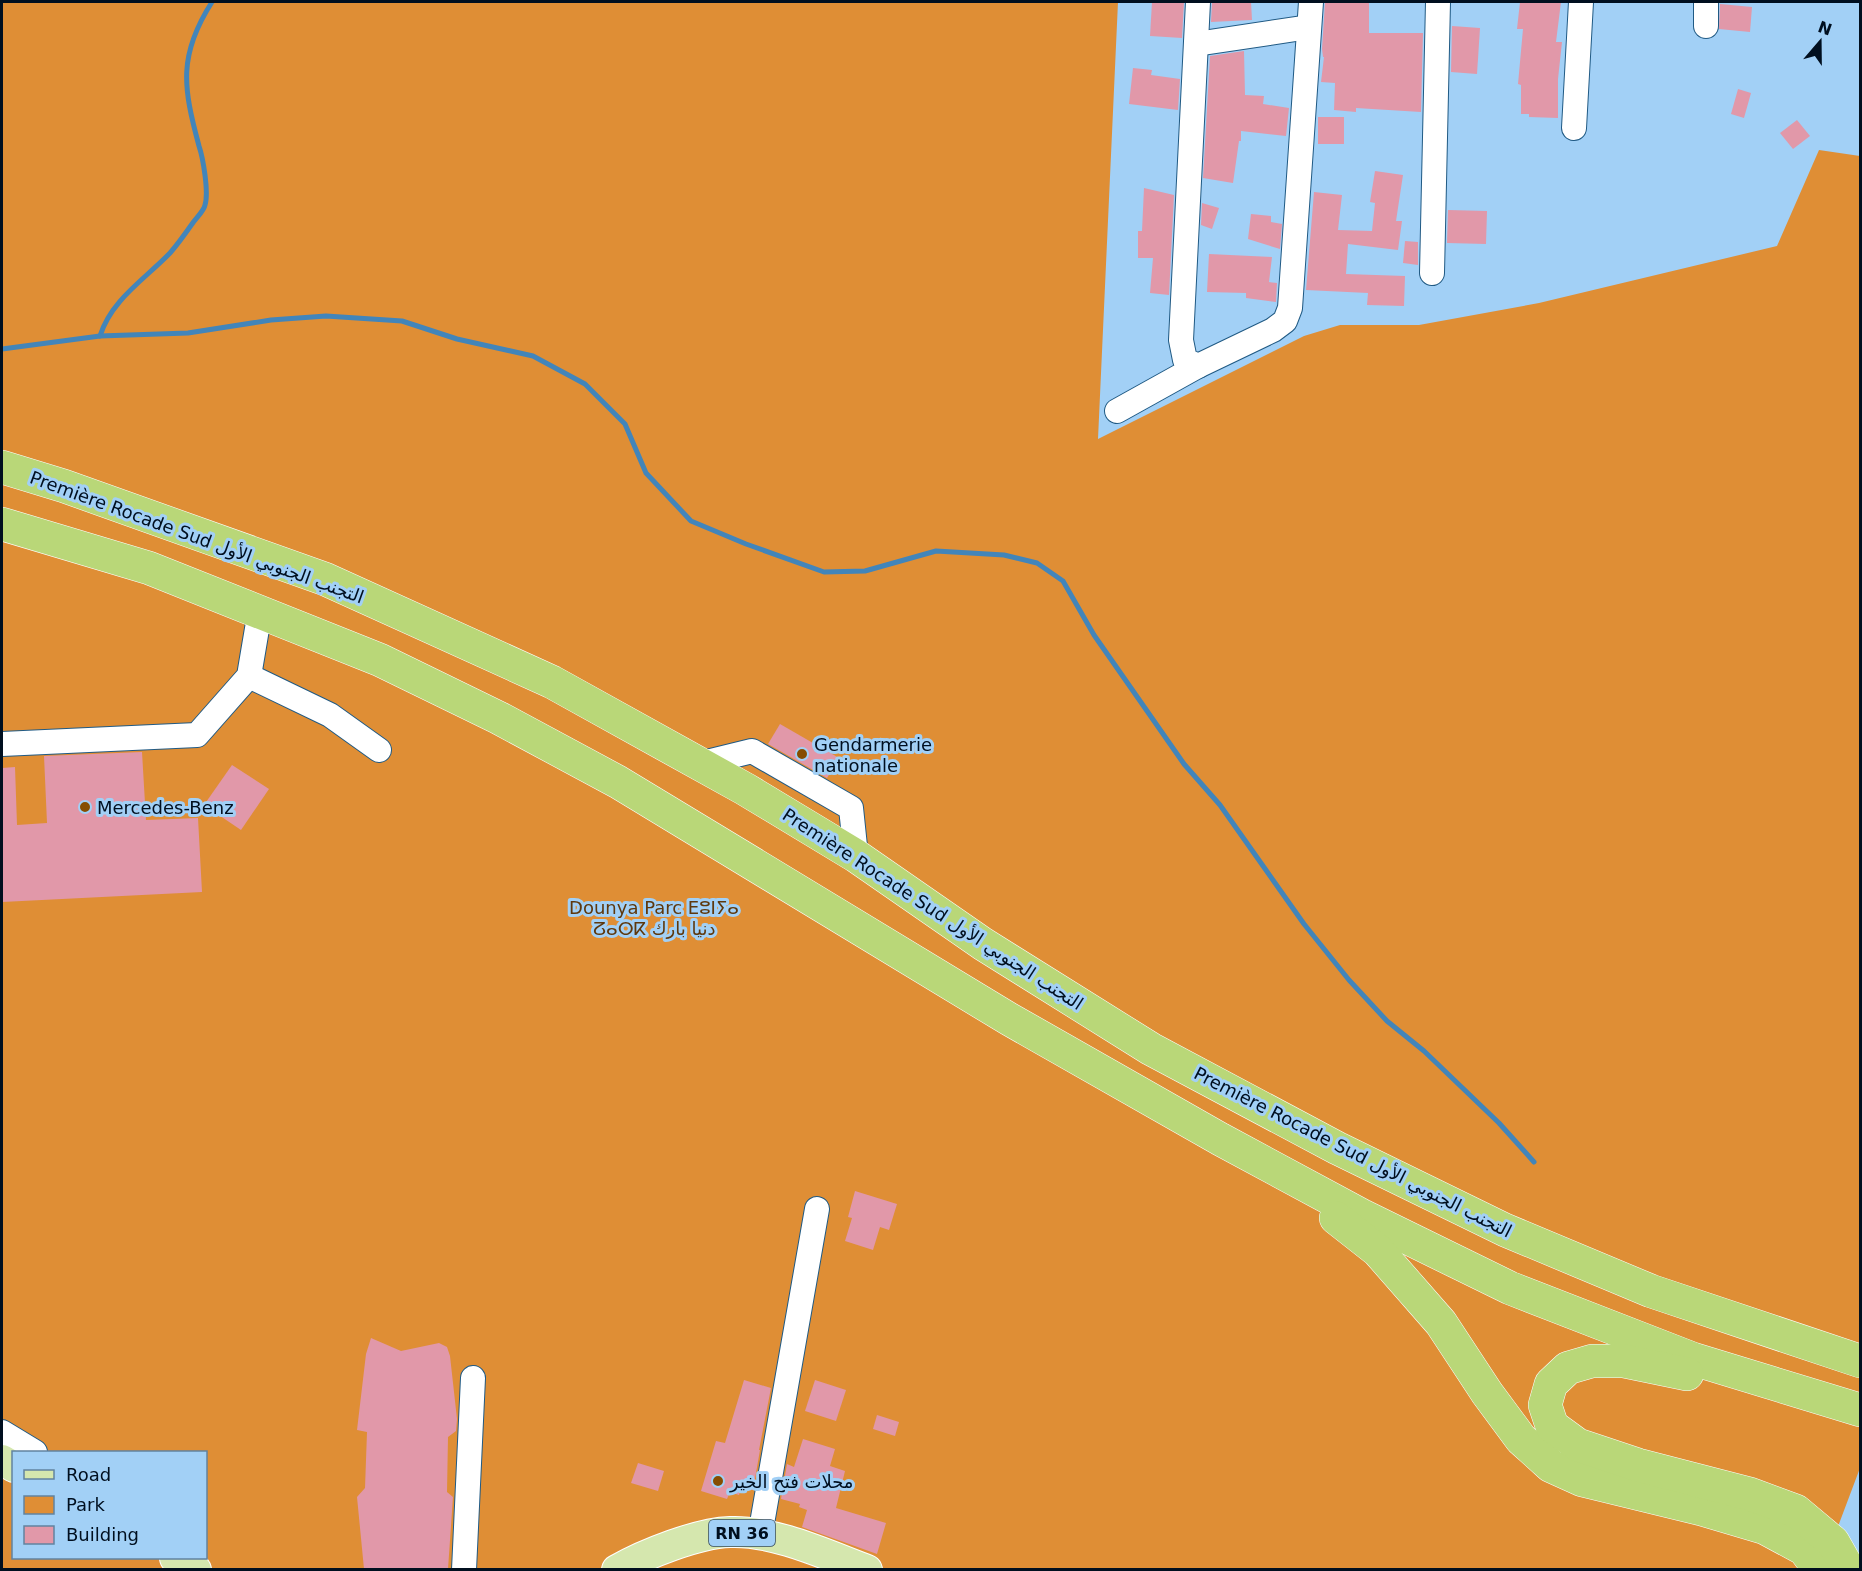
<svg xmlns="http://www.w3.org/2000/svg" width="1862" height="1571" font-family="'DejaVu Sans',Cairo,'Noto Sans Tifinagh',sans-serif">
	<rect width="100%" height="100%" fill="#a2d0f6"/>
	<path fill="#df8e35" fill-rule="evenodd" d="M2,2H1118L1098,439L1304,336L1340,325H1419L1539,303L1777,246L1819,150L1860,156V1468L1822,1569L2,1570ZM14,1452H206V1558H14Z"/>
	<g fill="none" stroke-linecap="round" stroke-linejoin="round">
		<g stroke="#4285ba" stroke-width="5">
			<path d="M100,336C111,300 145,279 170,253C178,244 185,234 192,224C196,218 204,211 205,205C209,192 203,158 199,146C183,87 178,55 212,2"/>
			<polyline points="2,349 100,336 188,333 271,320 326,316 402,321 457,339 533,356 585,384 625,424 646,473 691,521 746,544 824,572 865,571 936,551 1004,555 1037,563 1063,581 1094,635 1184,764 1220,805 1304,924 1349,980 1387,1021 1424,1051 1499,1123 1534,1162"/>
		</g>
	</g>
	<g fill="#e198a9">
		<polygon points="1152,2 1184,2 1182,38 1150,36"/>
		<polygon points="1212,2 1251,2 1252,20 1211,22"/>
		<polygon points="1325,2 1369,2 1369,33 1423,33 1421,112 1356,108 1356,112 1334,110 1335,83 1321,82 1324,57 1323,57 1322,49"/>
		<polygon points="1520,2 1561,2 1556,42 1562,42 1558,79 1558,118 1529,117 1529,114 1521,114 1521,85 1518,84 1523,29 1517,29"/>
		<polygon points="1720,4 1752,7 1750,32 1719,29"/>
		<polygon points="1452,26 1480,28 1477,74 1451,72"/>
		<polygon points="1244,51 1245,95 1264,96 1263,104 1289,108 1286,136 1241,131 1241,141 1239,141 1233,183 1203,178 1210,56"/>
		<polygon points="1133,68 1152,70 1151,75 1180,79 1178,110 1129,104"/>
		<polygon points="1738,89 1751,93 1744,118 1731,114"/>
		<rect x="1318" y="117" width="26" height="27"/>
		<polygon points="1797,120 1810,136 1793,149 1780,133"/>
		<polygon points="1375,171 1403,175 1396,221 1402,221 1398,250 1348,244 1346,274 1405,276 1404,306 1367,305 1368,293 1306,290 1314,192 1342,195 1338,230 1372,231 1375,203 1370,202"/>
		<polygon points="1144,188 1174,195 1169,295 1150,293 1153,258 1138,258 1138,231 1142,231"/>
		<polygon points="1202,203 1219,208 1212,229 1201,225"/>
		<polygon points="1448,210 1487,211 1486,244 1447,243"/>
		<polygon points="1251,214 1271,216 1271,222 1282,224 1280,249 1248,239"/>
		<polygon points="1405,241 1418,242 1418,265 1403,263"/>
		<polygon points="1209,254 1272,257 1269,282 1277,283 1276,302 1246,298 1246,293 1207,292"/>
		<polygon points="780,724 839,758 827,778 768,744"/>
		<polygon points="142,752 146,820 198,818 202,892 2,902 2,768 15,767 17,825 47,823 44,756"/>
		<polygon points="232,765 269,789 241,830 204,805"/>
		<polygon points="855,1191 897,1204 889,1230 880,1227 873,1250 845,1241 852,1218 848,1217"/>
		<polygon points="371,1338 401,1351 439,1343 447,1347 450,1356 457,1419 456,1431 448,1437 447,1492 453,1497 448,1569 364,1569 357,1497 365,1488 367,1432 357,1430 366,1354"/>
		<polygon points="744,1380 771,1388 759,1450 760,1450 753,1490 742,1486 739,1495 730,1492 727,1499 701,1491 716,1441 725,1443"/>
		<polygon points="815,1380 846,1390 836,1421 805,1411"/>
		<polygon points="877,1415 899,1422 895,1436 873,1429"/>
		<polygon points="803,1439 835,1449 830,1466 845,1471 836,1508 886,1523 877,1554 802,1527 807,1510 799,1507 800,1504 781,1499 787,1464 794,1467"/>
		<polygon points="638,1463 664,1471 658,1491 631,1483"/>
	</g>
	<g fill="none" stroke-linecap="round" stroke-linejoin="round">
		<defs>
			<g id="minor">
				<polyline points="1198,2 1181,340 1185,360 1198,366"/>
				<polyline points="1706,26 1706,2"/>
				<polyline points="1196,44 1309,27"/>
				<polyline points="1574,128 1581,2"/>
				<polyline points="1432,273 1438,2"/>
				<polyline points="1117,411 1198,366 1273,330 1285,321 1290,308 1311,2"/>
				<polyline points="249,676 330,715 379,750"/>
				<polyline points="2,744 197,735 249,676 260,611"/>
				<polyline points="699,764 752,751 851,808 856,856"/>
				<polyline points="2,1432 35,1452"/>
				<polyline points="760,1535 817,1209"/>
				<polyline points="464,1570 473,1378"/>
			</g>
			<g id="major">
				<polyline points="2,1460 14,1467"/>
				<polyline points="175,1558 196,1570"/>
				<path d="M617,1570C645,1554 698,1533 730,1532C773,1530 827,1555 867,1570"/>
			</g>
			<g id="highway">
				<polyline points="2,467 64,486 325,579 552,682 745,789 856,856 983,944 1151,1049 1337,1148 1505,1230 1651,1291 1860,1361"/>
				<polyline points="2,524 149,568 380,660 499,718 618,782 1009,1019 1220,1139 1361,1215 1510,1288 1693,1359 1860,1410"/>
				<polyline points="1336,1218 1378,1251 1441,1323 1487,1393 1521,1439 1551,1466 1582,1480 1701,1509 1765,1528 1804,1549 1820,1570"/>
				<polyline points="1687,1374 1624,1361 1592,1361 1568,1368 1551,1384 1545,1405 1552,1426 1578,1445 1638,1465 1750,1494 1796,1511 1833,1542 1849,1570"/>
			</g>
		</defs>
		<use href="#minor" stroke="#205a84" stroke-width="26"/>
		<use href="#major" stroke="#fff" stroke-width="32"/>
		<use href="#highway" stroke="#fff" stroke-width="34"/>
		<use href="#minor" stroke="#fff" stroke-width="24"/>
		<use href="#major" stroke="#d5e7ae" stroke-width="30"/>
		<use href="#highway" stroke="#b9d778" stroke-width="33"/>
	</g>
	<g fill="#864d01" stroke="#a2d0f6" stroke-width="2">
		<circle cx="802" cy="754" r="6"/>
		<circle cx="85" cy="807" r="6"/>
		<circle cx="718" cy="1481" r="6"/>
	</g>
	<g text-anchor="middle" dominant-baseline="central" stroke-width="6" stroke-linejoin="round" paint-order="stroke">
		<rect fill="#a2d0f6" stroke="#314960" stroke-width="1.5" x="709" y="1520" width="66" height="26" rx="4.5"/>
		<g font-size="16" font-weight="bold" fill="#000f1f">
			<text x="742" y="1533">RN 36</text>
		</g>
		<g font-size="18" fill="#000f1f" stroke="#a2d0f6">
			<text transform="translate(197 537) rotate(20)">Première Rocade Sud التجنب الجنوبي الأول</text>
			<text transform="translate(933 909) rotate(33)">Première Rocade Sud التجنب الجنوبي الأول</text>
			<text transform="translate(1353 1152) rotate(27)">Première Rocade Sud التجنب الجنوبي الأول</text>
		</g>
		<g font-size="18" fill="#000f1f" stroke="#a2d0f6" text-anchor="start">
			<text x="814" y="744">Gendarmerie<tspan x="814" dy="21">nationale</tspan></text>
			<text x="97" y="807">Mercedes-Benz</text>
			<text x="730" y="1481">محلات فتح الخير</text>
		</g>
		<g font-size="18" fill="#5e380d" stroke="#a2d0f6">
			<text x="654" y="907">Dounya Parc ⴹⵓⵏⵢⴰ<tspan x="654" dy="21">ⵒⴰⵔⴽ دنيا بارك</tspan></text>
		</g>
	</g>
	<rect width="1862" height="1571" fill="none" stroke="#000f1f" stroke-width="6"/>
	<rect x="12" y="1451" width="195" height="108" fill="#a2d0f6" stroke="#6183a0" stroke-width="1.5"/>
	<rect x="24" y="1470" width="30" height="9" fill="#d5e7ae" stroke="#6183a0" stroke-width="1.5"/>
	<text x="66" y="1481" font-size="18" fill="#000f1f">Road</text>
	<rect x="24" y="1496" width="30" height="18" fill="#df8e35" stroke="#6183a0" stroke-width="1.5"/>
	<text x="66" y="1511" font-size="18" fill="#000f1f">Park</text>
	<rect x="24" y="1526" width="30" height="18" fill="#e198a9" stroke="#6183a0" stroke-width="1.5"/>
	<text x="66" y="1541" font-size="18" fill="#000f1f">Building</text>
	<g transform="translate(1820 42) rotate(20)" stroke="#a2d0f6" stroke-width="4.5" paint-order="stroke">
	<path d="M0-4.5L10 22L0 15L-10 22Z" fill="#000f1f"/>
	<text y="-9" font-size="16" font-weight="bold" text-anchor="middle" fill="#000f1f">N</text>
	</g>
</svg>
